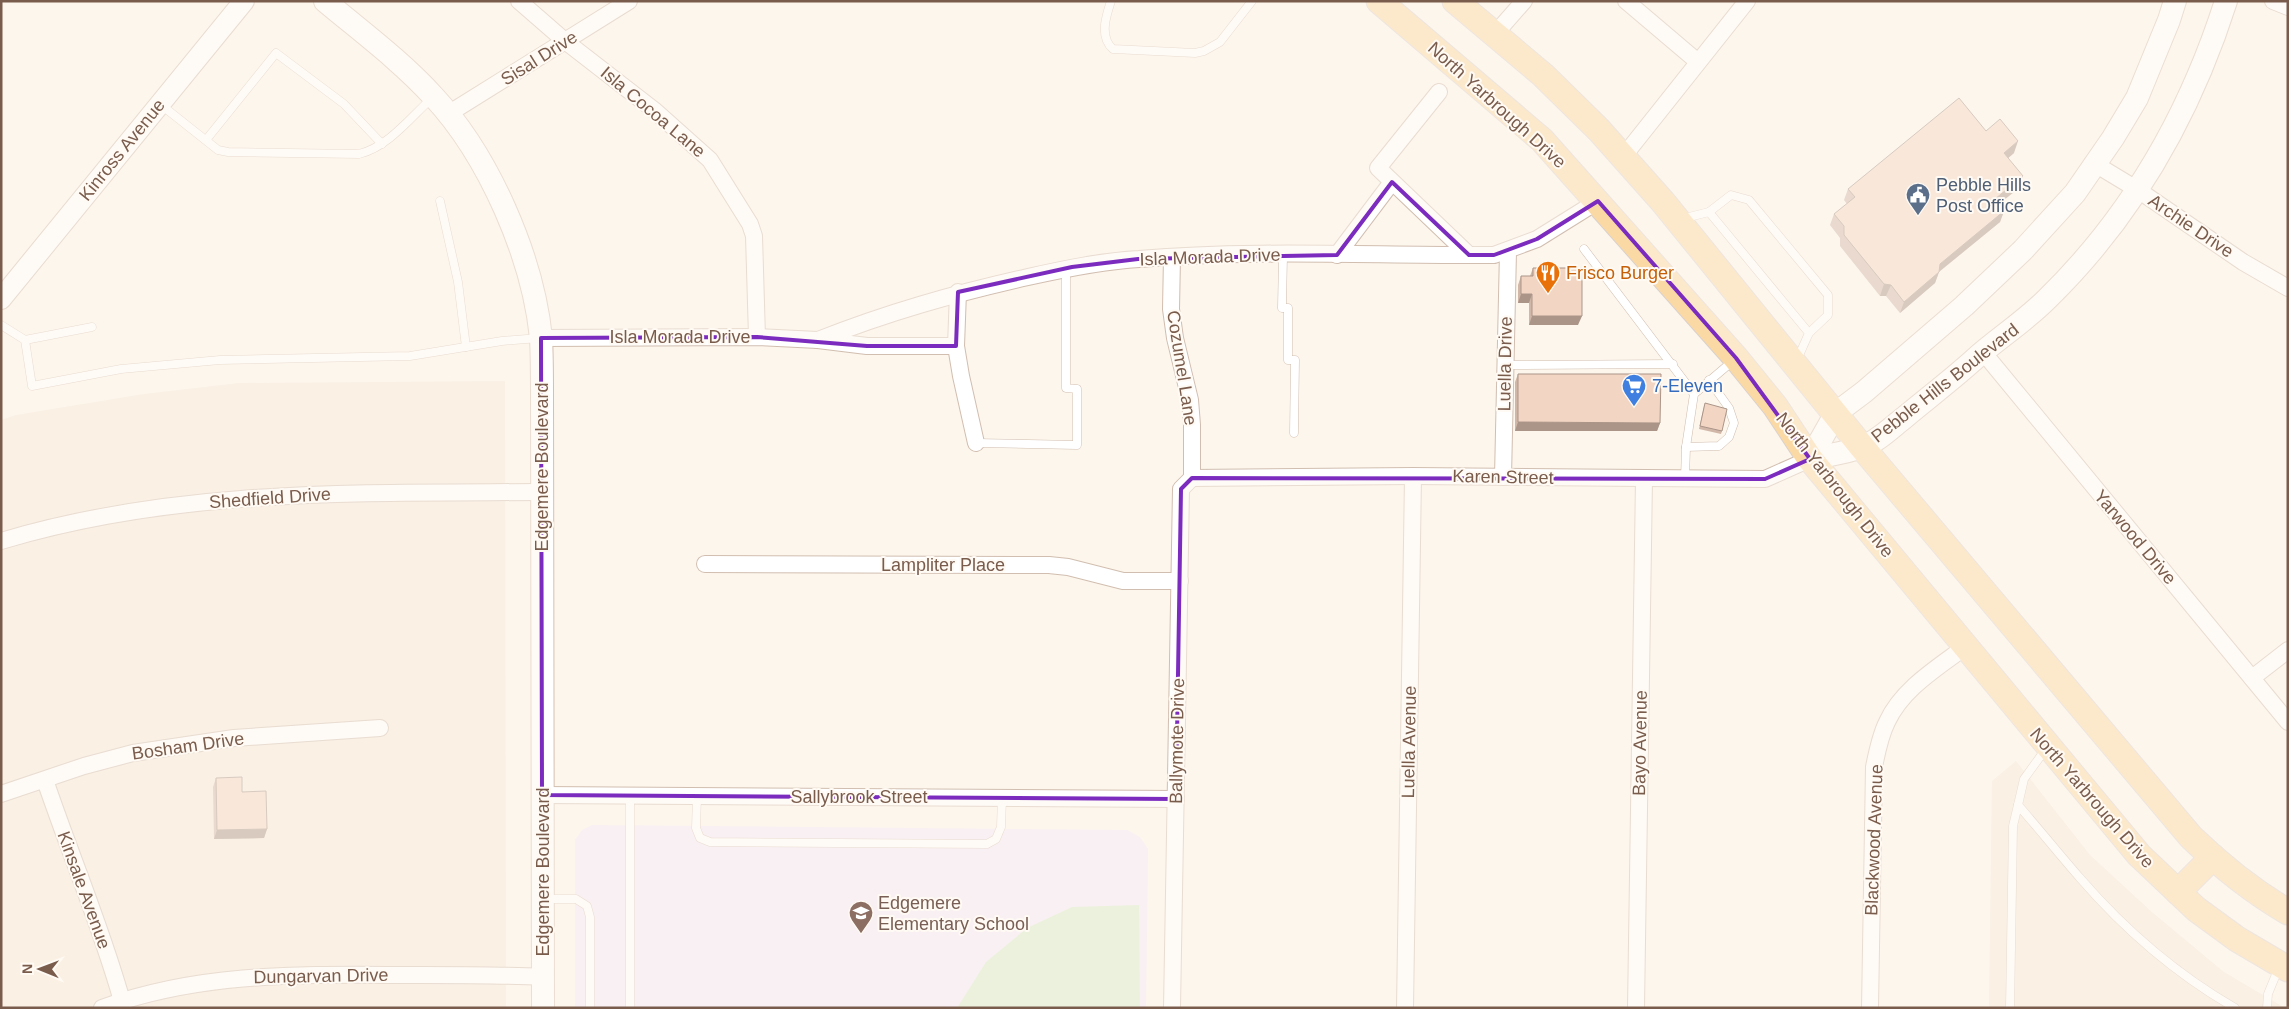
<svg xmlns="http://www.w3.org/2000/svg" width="2289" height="1009" font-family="Helvetica,sans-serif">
	<rect width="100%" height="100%" fill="#fdf6ec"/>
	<g fill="#f5e8da">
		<polygon points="505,381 506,1008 1,1008 1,420 16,415 144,394 239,383"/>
		<polygon points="2016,761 2090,855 2153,913 2224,972 2285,1008 1989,1008 1992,781"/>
	</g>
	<polygon fill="#f3e8fa" points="592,825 1127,830 1140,837 1148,849 1146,1008 575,1008 575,840 582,830"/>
	<polygon fill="#d8ecc9" points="1139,905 1140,1008 957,1008 986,962 1027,928 1072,907"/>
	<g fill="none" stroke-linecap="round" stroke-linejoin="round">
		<defs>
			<g id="service">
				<path d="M1111,1C1106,16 1099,37 1113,49L1195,53L1204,51L1220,42L1252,1"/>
				<path d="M160,104L218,150L228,152L359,154C388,147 410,118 432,98"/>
				<polyline points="206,140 276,53 344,104 382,144"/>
				<polyline points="440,201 458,282 466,347"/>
				<polyline points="1709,212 1731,195 1749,200 1828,295 1828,315 1809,333"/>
				<polyline points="1681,219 1709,212 1809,333 1797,360"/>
				<polyline points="1584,249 1694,394"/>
				<polyline points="1283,255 1282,308 1288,308 1288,360 1295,360 1294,433"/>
				<polyline points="1,325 25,340 32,386 121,369 220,360 410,356 502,341 539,338"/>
				<polyline points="25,340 92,327"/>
				<polyline points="1505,365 1673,364"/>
				<polyline points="976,443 1077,445 1077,389 1066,388 1066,269"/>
				<polyline points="1686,447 1719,446 1729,437 1734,423 1729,408 1709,380"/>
				<polyline points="1685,479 1686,447 1694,394 1734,360"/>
				<polyline points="630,796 630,1008"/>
				<polyline points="697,796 696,828 700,838 710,842 987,844 996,839 1001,827 1002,798"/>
				<polyline points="2018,805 2024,779 2045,750"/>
				<polyline points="545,899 576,899 587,906 590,917 590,1008"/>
				<path d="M2010,1008L2013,826L2018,805C2039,829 2059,854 2080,878C2125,930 2176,974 2235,1008"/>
				<polyline points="2267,1008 2268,994 2279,967"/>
			</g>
			<g id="minor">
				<polyline points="519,1 565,41 654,110 710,160 750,224 754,236 757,337"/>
				<polyline points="1626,1 1698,62"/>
				<polyline points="2273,1 2288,7"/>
				<polyline points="1495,34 1524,1"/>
				<polyline points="1439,92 1378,168 1469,255"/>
				<polyline points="448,114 629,1"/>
				<polyline points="1623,157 1747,1"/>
				<polyline points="2095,164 2138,190 2243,262 2288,288"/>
				<polyline points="1337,255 1392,182"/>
				<polyline points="1172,257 1171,309 1175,338 1190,400 1192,425 1192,478"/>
				<polyline points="958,292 956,346 961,376 976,443"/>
				<polyline points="541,338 757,337 818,340 867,346 956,346"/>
				<path d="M818,340C889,312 953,294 1028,277C1064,269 1102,261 1139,259C1257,249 1376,256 1494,255L1537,239L1598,201"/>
				<polyline points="1983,352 2288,722"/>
				<polyline points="1503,477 1508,251"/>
				<polyline points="1192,478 1413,476 1765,479 1810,459"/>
				<path d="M1,541C177,488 360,493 542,492"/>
				<polyline points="705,564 1049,565 1068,567 1123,581 1180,581"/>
				<polyline points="2252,678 2288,650"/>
				<path d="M45,780C70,854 101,926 122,1001"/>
				<polyline points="1,794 84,766 133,753 234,738 380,728"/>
				<polyline points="542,795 1176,799"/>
				<path d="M102,1008C205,970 313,975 421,975C462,975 502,975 543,977"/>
				<polyline points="1172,1008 1181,489 1192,478"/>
				<polyline points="1405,1008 1413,476"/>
				<polyline points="1636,1008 1644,479"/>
				<path d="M1870,1008L1874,767C1877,752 1880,736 1887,722C1902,689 1937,668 1965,647"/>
			</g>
			<polyline id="tertiary" points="1,299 244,1"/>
			<g id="secondary">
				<path d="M325,1C362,32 401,61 433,96C489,156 533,257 541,338C542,357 542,376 542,395L543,1008"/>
				<path d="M1810,459C1827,455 1846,453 1862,447C1877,442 1892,427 1905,417C1929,397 1954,378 1977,357C2000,337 2025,321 2047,299C2132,216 2190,114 2226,1"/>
				<polyline points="1810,459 1836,413 1864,392 1964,306 2023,250 2075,193 2113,138 2137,98 2169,20 2175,1"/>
			</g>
			<g id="primary">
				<polyline points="1379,1 1542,140 1736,358 1775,406 1810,459 2139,855 2196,909 2237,939 2288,969"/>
				<path d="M1455,1L1543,75L1599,130L1663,202L1862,447L2191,837C2221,866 2252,891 2288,912"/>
				<polyline points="2178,892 2213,857"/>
			</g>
		</defs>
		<use href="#service" stroke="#d1beb0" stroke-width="9"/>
		<use href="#minor" stroke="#d1beb0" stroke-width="18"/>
		<use href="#tertiary" stroke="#d1beb0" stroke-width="22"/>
		<use href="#secondary" stroke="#d6c0b0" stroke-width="24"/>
		<use href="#primary" stroke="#dad1cd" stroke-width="27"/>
		<use href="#service" stroke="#fff" stroke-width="8"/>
		<use href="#minor" stroke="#fff" stroke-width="16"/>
		<use href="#tertiary" stroke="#fff" stroke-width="20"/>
		<use href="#secondary" stroke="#fff" stroke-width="22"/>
		<use href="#primary" stroke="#fbd9a5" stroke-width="25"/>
	</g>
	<g fill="#d1b7a8">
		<polygon points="1986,131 2014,153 2008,158 2023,176 2019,188 1999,204 2004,211 2000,222 1939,272 1935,283 1900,313 1886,296 1880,296 1840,246 1840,238 1830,225 1834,214 1847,204 1844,200 1848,189"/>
		<polygon points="1533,268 1578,325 1529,325 1529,303 1518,303 1518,285 1521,276 1530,276"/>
		<polygon points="1518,374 1660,423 1657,431 1515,431 1515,382"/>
		<polygon points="1704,406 1722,431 1721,434 1699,429"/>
		<polygon points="216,778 242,792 267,829 264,838 214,839 213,787"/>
	</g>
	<g fill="#aa9588">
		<polygon points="2018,141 2014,153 2000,165 2004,153"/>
		<polygon points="2023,176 2019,188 1991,210 1995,199"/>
		<polygon points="2004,211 2000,222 1935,275 1940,264"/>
		<polygon points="1939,272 1935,283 1900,313 1904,302"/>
		<polygon points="1884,284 1891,285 1886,296 1880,296"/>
		<polygon points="1521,294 1532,294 1529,303 1518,303"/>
		<polygon points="1532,316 1582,316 1578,325 1529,325"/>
		<polygon points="1518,422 1660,423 1657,431 1515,431"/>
		<polygon points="267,829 264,838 214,839 217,830"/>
	</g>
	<g fill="#f3d5c3" stroke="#aa9588">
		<polygon points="1959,98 1986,131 2000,119 2018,141 2004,153 2023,176 1995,199 2004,211 1940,264 1939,272 1904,302 1891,285 1884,284 1844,235 1844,226 1834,214 1855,197 1848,189"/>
		<polygon points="1533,268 1582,268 1582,316 1532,316 1532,294 1521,294 1521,276 1533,276"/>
		<polygon points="1518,374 1661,374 1660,423 1518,422"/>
		<polygon points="1705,403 1727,409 1722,431 1700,426"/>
		<polygon points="242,777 242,792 266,791 267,829 217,830 216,778"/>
	</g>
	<path d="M0 0H2289V1009H0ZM1392,182L1469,255H1494L1537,239L1598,201L1736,358L1810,459L1765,479L1192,478L1181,489L1176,799L542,795L541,338L757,337L867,346H956L958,292L1072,267L1138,259L1337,255Z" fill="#fdf6ec" fill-opacity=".55" fill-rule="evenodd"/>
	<path fill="none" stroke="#7b2cbf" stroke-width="4" stroke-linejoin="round" d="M1392,182L1469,255H1494L1537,239L1598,201L1736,358L1810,459L1765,479L1192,478L1181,489L1176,799L542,795L541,338L757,337L867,346H956L958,292L1072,267L1138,259L1337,255Z"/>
	<defs>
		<symbol id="civic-pin" viewBox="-11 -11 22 30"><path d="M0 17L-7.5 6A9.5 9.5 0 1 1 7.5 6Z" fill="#5c6f8a" stroke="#fffaf3"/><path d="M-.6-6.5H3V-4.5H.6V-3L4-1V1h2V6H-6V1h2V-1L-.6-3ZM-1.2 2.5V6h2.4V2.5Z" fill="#fff"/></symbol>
		<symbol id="restaurant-pin" viewBox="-11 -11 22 30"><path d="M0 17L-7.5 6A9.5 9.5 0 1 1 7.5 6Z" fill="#e8710a" stroke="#fffaf3"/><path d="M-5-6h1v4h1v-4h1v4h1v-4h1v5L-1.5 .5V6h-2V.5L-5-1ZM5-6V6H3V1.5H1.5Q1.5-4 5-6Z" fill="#fff"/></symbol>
		<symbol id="supermarket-pin" viewBox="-11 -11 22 30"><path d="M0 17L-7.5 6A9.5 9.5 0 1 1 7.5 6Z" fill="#3f7fe0" stroke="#fffaf3"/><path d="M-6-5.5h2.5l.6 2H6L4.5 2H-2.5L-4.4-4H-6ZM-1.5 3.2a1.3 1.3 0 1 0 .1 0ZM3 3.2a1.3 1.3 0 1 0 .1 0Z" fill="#fff"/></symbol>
		<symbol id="school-pin" viewBox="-11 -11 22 30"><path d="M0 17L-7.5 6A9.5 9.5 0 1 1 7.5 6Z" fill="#8d6e63" stroke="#fffaf3"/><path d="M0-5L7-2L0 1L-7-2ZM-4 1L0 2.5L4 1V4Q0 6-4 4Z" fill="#fff"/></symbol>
	</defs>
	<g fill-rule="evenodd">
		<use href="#civic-pin" x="1904" y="181" width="28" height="38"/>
		<use href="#restaurant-pin" x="1534" y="259" width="28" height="38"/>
		<use href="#supermarket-pin" x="1620" y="372" width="28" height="38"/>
		<use href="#school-pin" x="847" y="899" width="28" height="38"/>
	</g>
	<g text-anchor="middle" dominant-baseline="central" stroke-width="4" stroke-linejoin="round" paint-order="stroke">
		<g font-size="18" fill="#7a5c4d" stroke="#fffaf3">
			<text transform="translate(539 58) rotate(-32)">Sisal Drive</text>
			<text transform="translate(1497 105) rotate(42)">North Yarbrough Drive</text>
			<text transform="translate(653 112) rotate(40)">Isla Cocoa Lane</text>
			<text transform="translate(122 150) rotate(-51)">Kinross Avenue</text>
			<text transform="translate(2191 226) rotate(34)">Archie Drive</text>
			<text transform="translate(1210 257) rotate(-2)">Isla Morada Drive</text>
			<text x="680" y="337">Isla Morada Drive</text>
			<text transform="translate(1505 364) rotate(-89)">Luella Drive</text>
			<text transform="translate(1182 368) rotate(81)">Cozumel Lane</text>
			<text transform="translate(1945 383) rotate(-38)">Pebble Hills Boulevard</text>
			<text transform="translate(542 467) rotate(-90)">Edgemere Boulevard</text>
			<text transform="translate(1503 477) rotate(1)">Karen Street</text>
			<text transform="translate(1835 485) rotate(52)">North Yarbrough Drive</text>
			<text transform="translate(270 498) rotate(-4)">Shedfield Drive</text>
			<text transform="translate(2135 537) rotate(50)">Yarwood Drive</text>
			<text x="943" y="565">Lampliter Place</text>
			<text transform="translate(1177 741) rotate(-89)">Ballymote Drive</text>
			<text transform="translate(1409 742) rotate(-89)">Luella Avenue</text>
			<text transform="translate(1640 743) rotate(-89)">Bayo Avenue</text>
			<text transform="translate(188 746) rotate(-8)">Bosham Drive</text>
			<text x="859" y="797">Sallybrook Street</text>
			<text transform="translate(2092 798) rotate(49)">North Yarbrough Drive</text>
			<text transform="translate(1874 840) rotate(-88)">Blackwood Avenue</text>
			<text transform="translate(543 872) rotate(-90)">Edgemere Boulevard</text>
			<text transform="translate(84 890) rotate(70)">Kinsale Avenue</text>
			<text transform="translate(321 976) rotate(-1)">Dungarvan Drive</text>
		</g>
		<g font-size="18" fill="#4e5e75" stroke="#fffaf3" text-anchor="start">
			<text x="1936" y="185">Pebble Hills<tspan x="1936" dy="21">Post Office</tspan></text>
		</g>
		<g font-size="18" fill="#c56008" stroke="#fffaf3" text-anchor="start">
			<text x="1566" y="273">Frisco Burger</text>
		</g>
		<g font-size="18" fill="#366cbe" stroke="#fffaf3" text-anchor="start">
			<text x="1652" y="386">7-Eleven</text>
		</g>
		<g font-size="18" fill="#785e54" stroke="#fffaf3" text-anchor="start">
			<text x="878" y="903">Edgemere<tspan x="878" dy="21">Elementary School</tspan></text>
		</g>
	</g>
	<rect width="2289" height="1009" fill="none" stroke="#7a5c4d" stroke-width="5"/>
	<g transform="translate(40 969) rotate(271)" stroke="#fffaf3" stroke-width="4" paint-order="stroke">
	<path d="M0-4L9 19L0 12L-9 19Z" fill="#7a5c4d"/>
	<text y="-8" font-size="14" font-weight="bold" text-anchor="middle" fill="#7a5c4d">N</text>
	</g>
</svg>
